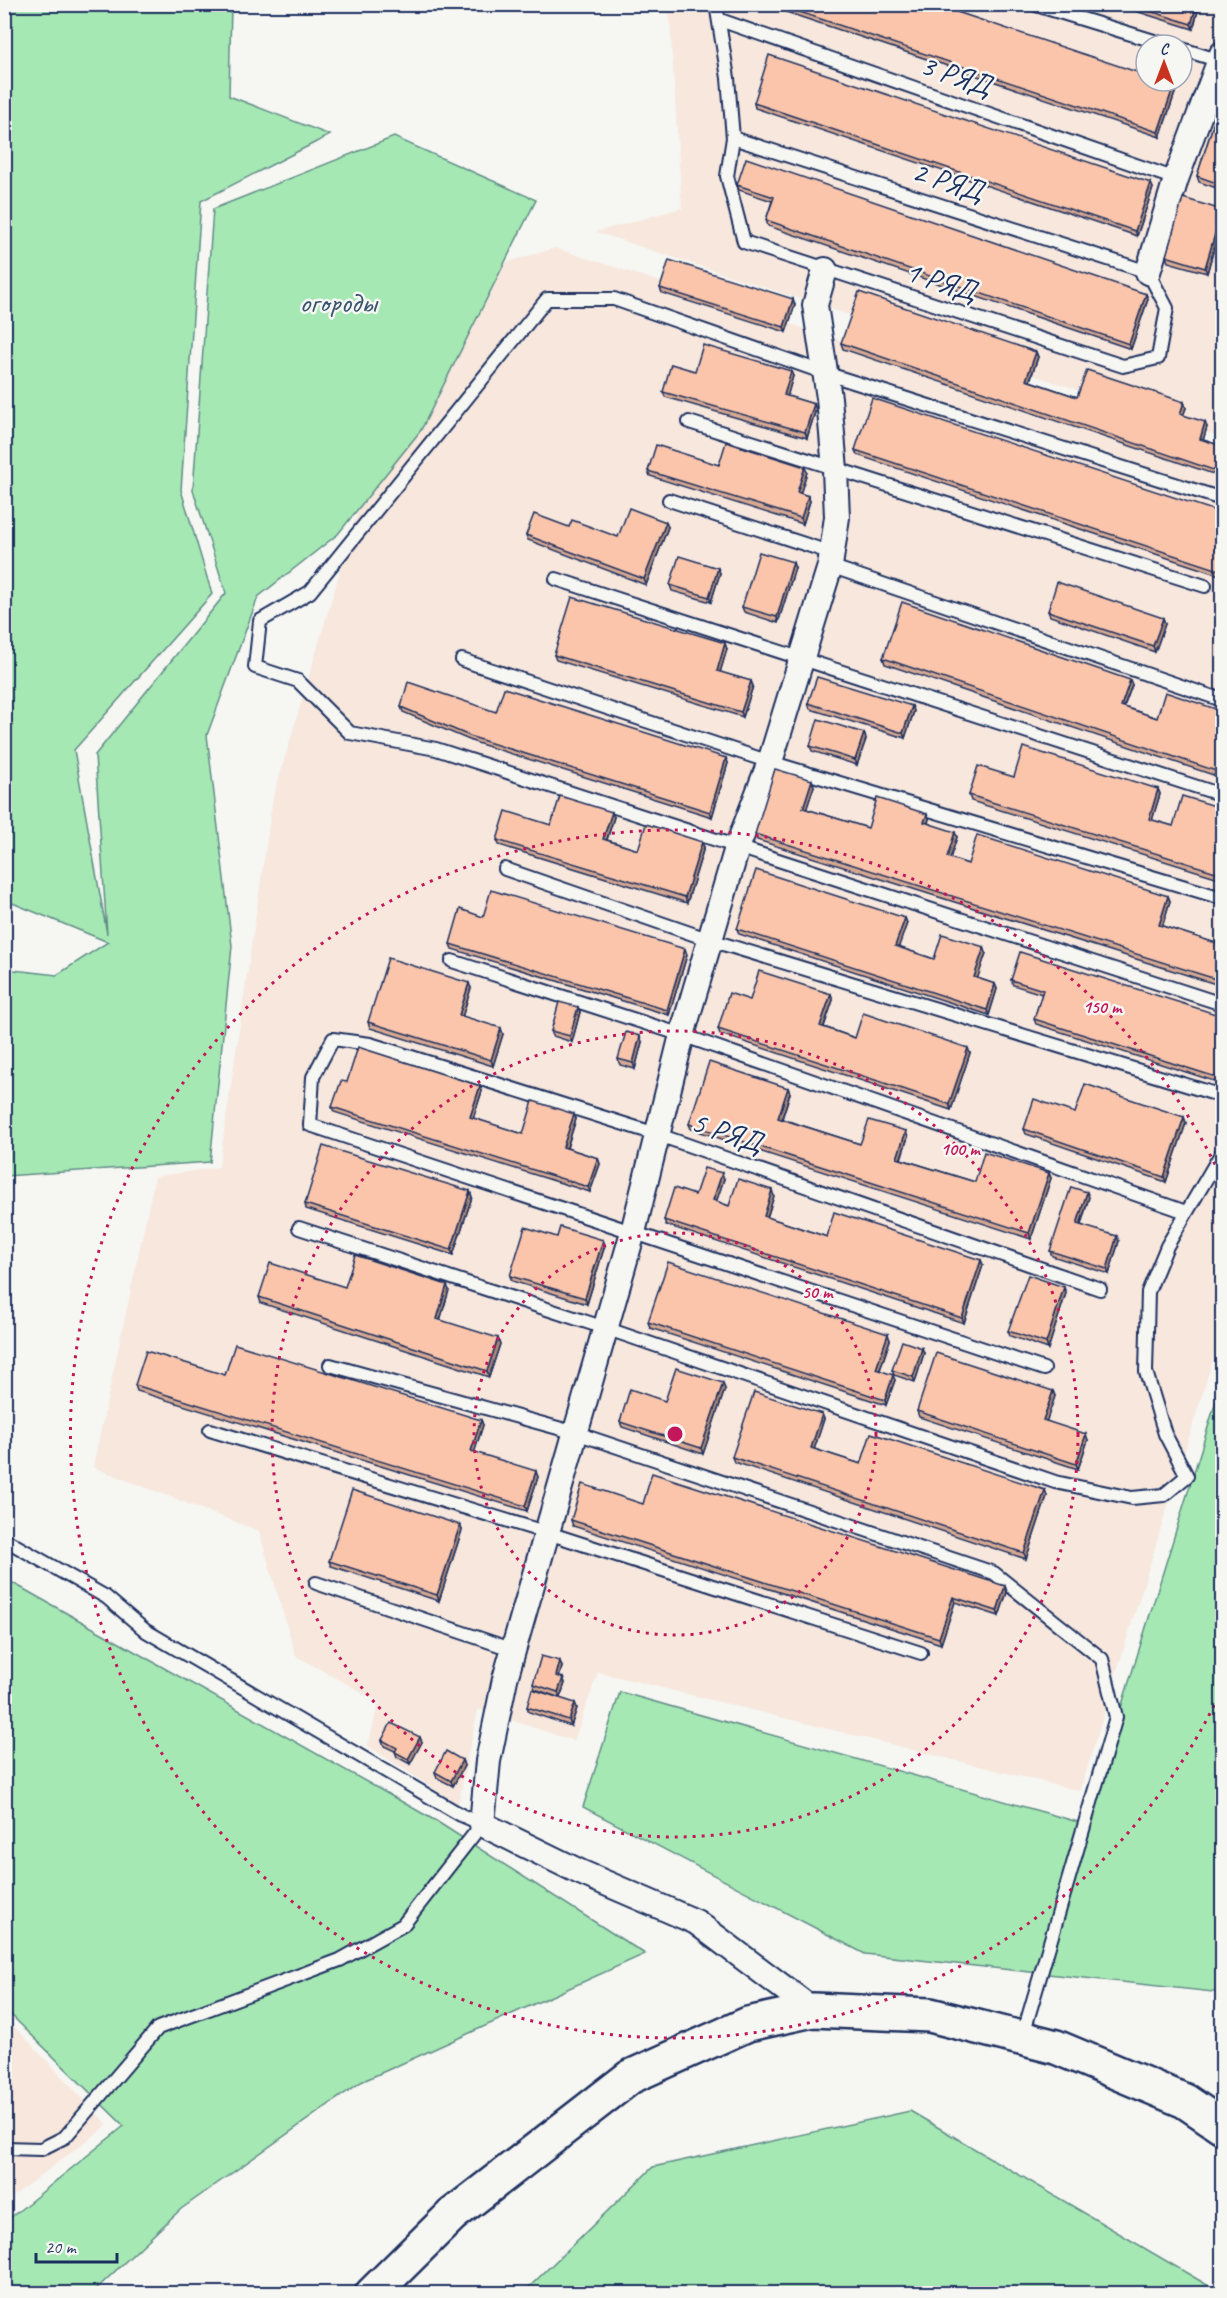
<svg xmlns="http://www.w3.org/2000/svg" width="1227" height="2298" font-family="Caveat,sans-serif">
	<rect width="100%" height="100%" fill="#f6f6f2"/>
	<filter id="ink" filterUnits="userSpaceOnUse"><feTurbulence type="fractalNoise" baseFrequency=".0167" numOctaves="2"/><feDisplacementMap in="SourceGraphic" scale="12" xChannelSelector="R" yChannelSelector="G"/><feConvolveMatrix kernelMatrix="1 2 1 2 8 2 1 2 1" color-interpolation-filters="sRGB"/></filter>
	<g filter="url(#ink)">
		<g fill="#f7e7dd" fill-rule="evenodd">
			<path d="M669,5H1222V437L596,232L682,208ZM1146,45H1182V81H1146Z"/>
			<polygon points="555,248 1222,463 1222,1330 1080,1791 598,1672 574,1741 478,1709 458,1804 368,1746 379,1702 296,1656 259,1531 93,1467 155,1177 219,1167 273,798 424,287"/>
			<polygon points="4,2016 108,2125 5,2202 4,2202"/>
		</g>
		<g fill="#a6e8b3" stroke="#608c88" stroke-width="1.5">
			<polygon points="5,4 231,5 229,96 330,135 201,201 181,490 212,594 74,750 107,934 95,755 226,593 193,490 213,209 394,137 536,200 421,430 338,534 258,597 207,735 232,946 210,1162 5,1176 5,969 57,975 108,942 5,900"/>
			<polygon points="1222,1382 1222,1993 865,1954 583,1807 620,1692 1085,1824"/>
			<polygon points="4,1578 436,1821 645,1954 361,2082 181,2209 92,2293 5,2293 5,2222 124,2126 5,2009"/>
			<polygon points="910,2111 1221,2293 523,2293 653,2167"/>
		</g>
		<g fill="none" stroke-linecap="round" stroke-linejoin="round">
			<defs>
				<g id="lane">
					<polyline points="716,4 728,78 733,138 727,176 744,242 1123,366 1158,358 1167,308 1148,272 733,138"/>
					<polyline points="1033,4 1167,45"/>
					<polyline points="720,20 1176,179"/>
					<polyline points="1182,49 1220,61"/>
					<polyline points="689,422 1205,586"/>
					<polyline points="1222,499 825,373 614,299 547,299 310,592 260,621 255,667 298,681 350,733 436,749 1222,1004"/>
					<polyline points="669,500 832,553"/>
					<polyline points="830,566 1222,700"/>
					<polyline points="556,579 1222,795"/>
					<polyline points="462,660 770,762 1222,898"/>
					<polyline points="505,869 710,940 1222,1096"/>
					<polyline points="452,961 682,1035 1186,1212"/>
					<polyline points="299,1228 605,1328 1055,1482 1132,1498 1164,1495 1187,1476 1165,1434 1146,1372 1148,1292 1167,1246 1222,1152"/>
					<polyline points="330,1365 576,1433 994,1573 1102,1659 1116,1717 1022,2038"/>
					<polyline points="1044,1369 310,1125 313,1077 333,1039 370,1044 656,1134 1100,1289"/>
					<polyline points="210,1430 548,1533 921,1653"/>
					<polyline points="4,1539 106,1597 146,1631 461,1815 482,1824 403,1925 340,1960 158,2028 65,2137 41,2149 4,2148"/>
					<polyline points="316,1583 514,1650"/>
				</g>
				<g id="street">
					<polyline points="1148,272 1176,179 1222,54"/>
					<polyline points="813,2010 696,1922 580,1872 482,1824 488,1761 505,1679 633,1232 682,1035 737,848 770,762 830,566 837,517 835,470 829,398 815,305 825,270"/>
				</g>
				<polyline id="secondary" points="372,2294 452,2215 630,2077 748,2024 813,2010 930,2015 1056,2047 1185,2101 1222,2126"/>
			</defs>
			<use href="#lane" stroke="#1b2f5e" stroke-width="16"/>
			<use href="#street" stroke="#1b2f5e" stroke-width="28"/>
			<use href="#secondary" stroke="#1b2f5e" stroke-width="38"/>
			<use href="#lane" stroke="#f6f6f2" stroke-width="12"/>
			<use href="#street" stroke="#f6f6f2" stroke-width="24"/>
			<use href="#secondary" stroke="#f6f6f2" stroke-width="33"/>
		</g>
		<g fill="#d7a993" stroke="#1b2f5e" stroke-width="1.5">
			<polygon points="762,4 933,4 1174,85 1176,90 1160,137"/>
			<polygon points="1113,4 1200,4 1193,29"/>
			<polygon points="1222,97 1222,190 1199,182 1197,176"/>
			<polygon points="754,103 1153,188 1137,236 755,108"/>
			<polygon points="737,185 1146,294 1148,299 1131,349 768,226 766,220 772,201 739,190"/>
			<polygon points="1222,210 1222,220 1207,273 1168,262 1166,256"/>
			<polygon points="660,288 795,305 786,332 662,293"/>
			<polygon points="841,343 1036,352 1038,357 1030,381 1077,397 1184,402 1186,408 1183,415 1207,427 1203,440 1222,446 1222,477 843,349"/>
			<polygon points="695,371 793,376 787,396 814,404 816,409 807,438 665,397 663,392"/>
			<polygon points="855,450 1222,541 1222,576 857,455"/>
			<polygon points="719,465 807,472 800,493 808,496 810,501 803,524 650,476 648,471"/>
			<polygon points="569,527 618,537 668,527 646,585 528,540 526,535"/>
			<polygon points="795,568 778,623 744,612 742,607"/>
			<polygon points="720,573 711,602 672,591 670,585"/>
			<polygon points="1048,611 1163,618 1165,624 1155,652 1050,616"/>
			<polygon points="727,649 720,672 751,681 753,686 743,717 556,660 554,655"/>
			<polygon points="883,658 1130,680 1132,685 1124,707 1157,718 1222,711 1222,778 885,664"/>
			<polygon points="808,703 912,706 914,711 905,738 810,709"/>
			<polygon points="401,707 496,712 726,758 728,763 712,817 474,742 403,712"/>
			<polygon points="864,733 866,739 857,765 812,751 810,746"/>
			<polygon points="1014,777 1158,789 1160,794 1152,820 1173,826 1222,808 1222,879 971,801 969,795"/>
			<polygon points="812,780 814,786 806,809 868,828 929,819 928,823 957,837 950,858 968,864 1168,896 1170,901 1162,926 1222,945 1222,986 757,840 755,834"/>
			<polygon points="614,817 607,840 638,850 704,847 687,903 499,845 497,840 551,825"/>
			<polygon points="483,917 685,949 687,955 669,1015 452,949 450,944"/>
			<polygon points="905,918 907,923 898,947 934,959 984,947 986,953 977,978 995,984 997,989 989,1015 739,934 737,929"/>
			<polygon points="1011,980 1222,1016 1220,1083 1036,1024 1034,1019 1042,994 1013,985"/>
			<polygon points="471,988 462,1016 503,1034 493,1066 370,1028 368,1022"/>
			<polygon points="831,994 833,1000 824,1027 855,1038 970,1053 951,1110 720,1034 718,1029 750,1000"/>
			<polygon points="578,1007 580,1012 572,1042 553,1036 551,1031"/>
			<polygon points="642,1042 635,1069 620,1065 618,1059"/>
			<polygon points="347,1082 480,1086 482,1091 473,1118 523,1134 576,1119 567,1148 598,1158 600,1164 590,1192 334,1112 332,1107"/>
			<polygon points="788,1088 790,1093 782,1119 860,1144 908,1137 901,1159 975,1182 1049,1173 1051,1178 1031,1239 691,1129 689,1124"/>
			<polygon points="1075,1113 1184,1117 1186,1123 1166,1182 1026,1134 1024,1129"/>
			<polygon points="724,1179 716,1201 729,1206 774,1196 767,1217 827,1237 981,1260 983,1265 964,1323 666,1225 664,1220 695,1195"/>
			<polygon points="470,1191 472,1197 453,1255 306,1209 305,1204"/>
			<polygon points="1089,1197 1081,1225 1119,1241 1109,1274 1052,1256 1050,1251"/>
			<polygon points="557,1237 603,1240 605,1245 587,1304 512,1281 510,1276"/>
			<polygon points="449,1290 440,1320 500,1344 489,1377 261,1303 259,1297"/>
			<polygon points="1066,1293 1048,1349 1010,1336 1008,1331"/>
			<polygon points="648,1322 890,1340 880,1370 895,1380 886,1405 650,1328"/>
			<polygon points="922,1348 924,1353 915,1382 894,1375 892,1370"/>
			<polygon points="225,1375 481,1420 483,1425 474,1452 538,1477 527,1511 137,1391 135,1385"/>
			<polygon points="725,1389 703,1454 622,1427 620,1422 665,1401"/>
			<polygon points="1053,1391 1055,1396 1046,1421 1088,1440 1078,1469 919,1417 917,1411"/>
			<polygon points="822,1414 824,1419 814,1449 861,1464 1045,1490 1047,1496 1026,1559 734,1462 732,1457"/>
			<polygon points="643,1504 1005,1586 1007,1592 999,1616 955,1602 941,1644 573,1526 571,1520"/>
			<polygon points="460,1525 462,1530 439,1601 331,1566 329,1561"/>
			<polygon points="562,1667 559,1677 563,1678 565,1683 560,1698 535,1689 533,1684"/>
			<polygon points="575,1703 577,1708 571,1726 529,1712 527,1707"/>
			<polygon points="382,1740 422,1742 410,1764 397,1757 395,1751 384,1746"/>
			<polygon points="462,1760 464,1766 453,1786 437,1778 435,1772"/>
		</g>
		<g fill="#af8a78" stroke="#1b2f5e" stroke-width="1.5">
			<polygon points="1197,4 1200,4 1193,29 1191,24"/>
			<polygon points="1174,85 1176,90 1160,137 1158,132"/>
			<polygon points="1151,183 1153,188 1137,236 1135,231"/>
			<polygon points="1222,210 1222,220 1207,273 1205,268"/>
			<polygon points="1146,294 1148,299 1131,349 1129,344"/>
			<polygon points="793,299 795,305 786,332 784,327"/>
			<polygon points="1036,352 1038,357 1028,385 1026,380"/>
			<polygon points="791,371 793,376 786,401 784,395"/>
			<polygon points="1184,402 1186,408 1182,419 1180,414"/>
			<polygon points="814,404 816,409 807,438 805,432"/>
			<polygon points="1205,422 1207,427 1202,444 1200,439"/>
			<polygon points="805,467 807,472 799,498 797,492"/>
			<polygon points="808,496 810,501 803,524 801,518"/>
			<polygon points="1222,520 1222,531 1218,544 1216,539"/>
			<polygon points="666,522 668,527 646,585 644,579"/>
			<polygon points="793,562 795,568 778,623 777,617"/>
			<polygon points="718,568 720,573 711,602 709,597"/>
			<polygon points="1163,618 1165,624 1155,652 1153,646"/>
			<polygon points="725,643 727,649 719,676 717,671"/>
			<polygon points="1130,680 1132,685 1122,711 1121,706"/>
			<polygon points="751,681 753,686 743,717 741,712"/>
			<polygon points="912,706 914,711 905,738 903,733"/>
			<polygon points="864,733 866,739 857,765 855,760"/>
			<polygon points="726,758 728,763 712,817 710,812"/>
			<polygon points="812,780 814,786 805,814 803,808"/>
			<polygon points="1158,789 1160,794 1151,824 1149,819"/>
			<polygon points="612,812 614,817 605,845 603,839"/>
			<polygon points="927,814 929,819 926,827 924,822"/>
			<polygon points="955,832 957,837 949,862 947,857"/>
			<polygon points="702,842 704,847 687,903 685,897"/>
			<polygon points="1168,896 1170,901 1161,931 1159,925"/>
			<polygon points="905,918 907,923 897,952 895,946"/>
			<polygon points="984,947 986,953 976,983 974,977"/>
			<polygon points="685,949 687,955 669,1015 667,1010"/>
			<polygon points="469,983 471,988 461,1021 459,1015"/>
			<polygon points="995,984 997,989 989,1015 987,1010"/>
			<polygon points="831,994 833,1000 822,1031 820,1026"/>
			<polygon points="578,1007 580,1012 572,1042 570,1036"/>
			<polygon points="501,1028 503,1034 493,1066 491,1060"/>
			<polygon points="640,1036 642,1042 635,1069 633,1063"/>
			<polygon points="968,1048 970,1053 951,1110 949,1104"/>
			<polygon points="1222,1065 1222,1077 1220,1083 1219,1078"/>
			<polygon points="480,1086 482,1091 472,1122 470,1117"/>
			<polygon points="788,1088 790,1093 780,1124 778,1118"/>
			<polygon points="574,1114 576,1119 565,1153 563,1147"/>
			<polygon points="1184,1117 1186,1123 1166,1182 1164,1177"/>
			<polygon points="906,1131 908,1137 899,1163 897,1158"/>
			<polygon points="598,1158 600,1164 590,1192 588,1187"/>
			<polygon points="722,1173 724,1179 715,1206 713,1200"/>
			<polygon points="1049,1173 1051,1178 1031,1239 1029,1233"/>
			<polygon points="772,1190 774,1196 766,1221 764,1216"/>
			<polygon points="470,1191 472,1197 453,1255 451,1250"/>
			<polygon points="1087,1192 1089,1197 1079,1229 1077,1224"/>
			<polygon points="1117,1236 1119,1241 1109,1274 1107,1269"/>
			<polygon points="603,1240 605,1245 587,1304 585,1298"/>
			<polygon points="981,1260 983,1265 964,1323 962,1318"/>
			<polygon points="447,1285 449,1290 439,1324 437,1319"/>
			<polygon points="1064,1287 1066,1293 1048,1349 1046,1343"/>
			<polygon points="888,1334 890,1340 878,1375 876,1369"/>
			<polygon points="498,1338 500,1344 489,1377 487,1371"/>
			<polygon points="922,1348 924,1353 915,1382 913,1377"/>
			<polygon points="893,1375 895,1380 886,1405 885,1400"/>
			<polygon points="723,1383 725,1389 703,1454 701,1448"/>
			<polygon points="1053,1391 1055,1396 1045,1426 1043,1420"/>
			<polygon points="822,1414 824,1419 813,1453 811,1448"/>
			<polygon points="481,1420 483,1425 473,1457 471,1451"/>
			<polygon points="1086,1434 1088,1440 1078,1469 1076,1464"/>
			<polygon points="536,1471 538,1477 527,1511 525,1506"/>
			<polygon points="1045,1490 1047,1496 1026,1559 1024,1553"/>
			<polygon points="460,1525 462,1530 439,1601 437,1595"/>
			<polygon points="1005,1586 1007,1592 999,1616 997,1611"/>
			<polygon points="953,1597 955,1602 941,1644 939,1638"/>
			<polygon points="560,1661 562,1667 558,1681 556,1676"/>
			<polygon points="563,1678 565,1683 560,1698 558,1692"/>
			<polygon points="575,1703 577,1708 571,1726 569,1720"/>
			<polygon points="420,1737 422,1742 410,1764 408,1759"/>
			<polygon points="462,1760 464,1766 453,1786 451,1781"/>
		</g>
		<g fill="#fac5ab" stroke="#1b2f5e" stroke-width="1.5">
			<polygon points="776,4 933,4 1146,75 1146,81 1163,81 1174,85 1158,132"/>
			<polygon points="1128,4 1197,4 1191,24"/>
			<polygon points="769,55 1151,183 1135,231 754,103"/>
			<polygon points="1222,97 1222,185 1197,176"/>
			<polygon points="746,158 1146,294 1129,344 766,220 774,197 737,185"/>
			<polygon points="1183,198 1222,210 1205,268 1166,256"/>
			<polygon points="669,260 793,299 784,327 660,288"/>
			<polygon points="859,292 1036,352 1026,380 1077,397 1087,370 1184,402 1180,414 1205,422 1200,439 1222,446 1222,473 841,343"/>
			<polygon points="703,345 791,371 784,395 814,404 805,432 663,392 671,364 695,371"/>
			<polygon points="872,398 1222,513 1222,520 1216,539 1222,541 1222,571 855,450"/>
			<polygon points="726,442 805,467 797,492 808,496 801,518 648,471 656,445 719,465"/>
			<polygon points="629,508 666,522 644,579 526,535 534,514 569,527 572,520 618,537"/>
			<polygon points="759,552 793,562 777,617 742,607"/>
			<polygon points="679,556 718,568 709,597 670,585"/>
			<polygon points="1057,582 1163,618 1153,646 1048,611"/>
			<polygon points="572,597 725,643 717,671 751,681 741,712 554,655"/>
			<polygon points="902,602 1130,680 1121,706 1157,718 1165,692 1222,711 1222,773 883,658"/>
			<polygon points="817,677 912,706 903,733 808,703"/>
			<polygon points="408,682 496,712 504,688 726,758 710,812 472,737 401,707"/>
			<polygon points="818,719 864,733 855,760 810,746"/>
			<polygon points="1023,747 1158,789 1149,819 1173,826 1182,796 1222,808 1222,874 969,795 978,766 1014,777"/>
			<polygon points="775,769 812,780 803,808 868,828 877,798 927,814 924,822 955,832 947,857 968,864 977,835 1168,896 1159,925 1222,945 1222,981 755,834"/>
			<polygon points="560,796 612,812 603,839 638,850 646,824 702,842 685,897 497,840 506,811 551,825"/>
			<polygon points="756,870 905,918 895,946 934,959 942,934 984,947 974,977 995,984 987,1010 737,929"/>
			<polygon points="491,890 685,949 667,1010 450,944 460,909 483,917"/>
			<polygon points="1020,952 1222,1016 1222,1065 1219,1078 1034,1019 1043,990 1011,980"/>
			<polygon points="388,958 469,983 459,1015 501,1028 491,1060 368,1022"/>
			<polygon points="759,971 831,994 820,1026 855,1038 863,1013 968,1048 949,1104 718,1029 729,993 750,1000"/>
			<polygon points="559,1002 578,1007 570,1036 551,1031"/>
			<polygon points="626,1032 640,1036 633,1063 618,1059"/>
			<polygon points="358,1047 480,1086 470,1117 523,1134 533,1101 574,1114 563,1147 598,1158 588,1187 332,1107 341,1081 347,1082"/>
			<polygon points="709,1062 788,1088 778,1118 860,1144 869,1120 906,1131 897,1158 975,1182 984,1152 1049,1173 1029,1233 689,1124"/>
			<polygon points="1085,1084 1184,1117 1164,1177 1024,1129 1034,1099 1075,1113"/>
			<polygon points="323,1146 470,1191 451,1250 305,1204"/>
			<polygon points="704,1168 722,1173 713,1200 729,1206 738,1179 772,1190 764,1216 827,1237 834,1212 981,1260 962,1318 664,1220 674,1188 695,1195"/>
			<polygon points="1071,1187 1087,1192 1077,1224 1117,1236 1107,1269 1050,1251"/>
			<polygon points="525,1227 557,1237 560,1227 603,1240 585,1298 510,1276"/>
			<polygon points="355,1255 447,1285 437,1319 498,1338 487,1371 259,1297 270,1263 345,1287"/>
			<polygon points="668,1262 888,1334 876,1369 893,1375 885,1400 648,1322"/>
			<polygon points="1028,1275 1064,1287 1046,1343 1008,1331"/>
			<polygon points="902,1341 922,1348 913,1377 892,1370"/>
			<polygon points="235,1344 481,1420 471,1451 536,1471 525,1506 135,1385 146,1351 225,1375"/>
			<polygon points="936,1353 1053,1391 1043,1420 1086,1434 1076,1464 917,1411"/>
			<polygon points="676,1368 723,1383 701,1448 620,1422 630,1389 665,1401"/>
			<polygon points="754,1392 822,1414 811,1448 861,1464 871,1433 1045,1490 1024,1553 732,1457"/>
			<polygon points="652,1473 1005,1586 997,1611 953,1597 939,1638 571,1520 582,1484 643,1504"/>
			<polygon points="352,1490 460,1525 437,1595 329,1561"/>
			<polygon points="541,1656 560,1661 556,1676 563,1678 558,1692 533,1684"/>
			<polygon points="532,1689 575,1703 569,1720 527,1707"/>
			<polygon points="391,1723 420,1737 408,1759 395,1752 397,1748 382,1740"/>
			<polygon points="446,1751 462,1760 451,1781 435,1772"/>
		</g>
	</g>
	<g fill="none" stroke="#c2185b" stroke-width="3" stroke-dasharray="3 6">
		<circle cx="675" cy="1434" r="201"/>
		<circle cx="675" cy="1434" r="403"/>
		<path d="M1222 1689A604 604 0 1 1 1222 1179"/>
	</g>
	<g text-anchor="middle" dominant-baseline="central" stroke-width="5" stroke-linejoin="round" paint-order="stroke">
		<g font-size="30" fill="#1b2f5e" stroke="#f6f6f2">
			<text transform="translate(956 75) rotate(19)">3 РЯД</text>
			<text transform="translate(948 181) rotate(18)">2 РЯД</text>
			<text transform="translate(941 281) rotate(18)">1 РЯД</text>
			<text transform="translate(727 1132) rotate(19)">5 РЯД</text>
		</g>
		<g font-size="30" fill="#37546f" stroke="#f6f6f2">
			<text x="338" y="302">огороды</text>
		</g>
	</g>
	<circle cx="675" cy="1434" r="9" fill="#c2185b" stroke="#f6f6f2" stroke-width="3"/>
	<g font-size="18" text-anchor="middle" font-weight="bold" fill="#c2185b" stroke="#f6f6f2" stroke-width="5" stroke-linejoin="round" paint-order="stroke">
		<text x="1102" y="1013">150 m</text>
		<text x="960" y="1155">100 m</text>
		<text x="817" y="1298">50 m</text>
	</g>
	<rect width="1227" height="2298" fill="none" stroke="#f6f6f2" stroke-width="24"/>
	<rect x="12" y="12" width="1203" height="2274" fill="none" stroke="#1b2f5e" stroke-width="2" filter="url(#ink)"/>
	<g transform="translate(1164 63)"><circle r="28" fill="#f6f6f2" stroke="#9ea6b7" stroke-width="1.5"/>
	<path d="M0-4.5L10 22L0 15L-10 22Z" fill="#c8321e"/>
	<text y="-9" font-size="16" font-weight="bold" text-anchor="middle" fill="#1b2f5e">С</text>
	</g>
	<path d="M36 2253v9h81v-9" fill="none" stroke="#1b2f5e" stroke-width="3"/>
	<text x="45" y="2253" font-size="18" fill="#1b2f5e" stroke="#f6f6f2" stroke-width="4.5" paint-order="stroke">20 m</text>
</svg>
